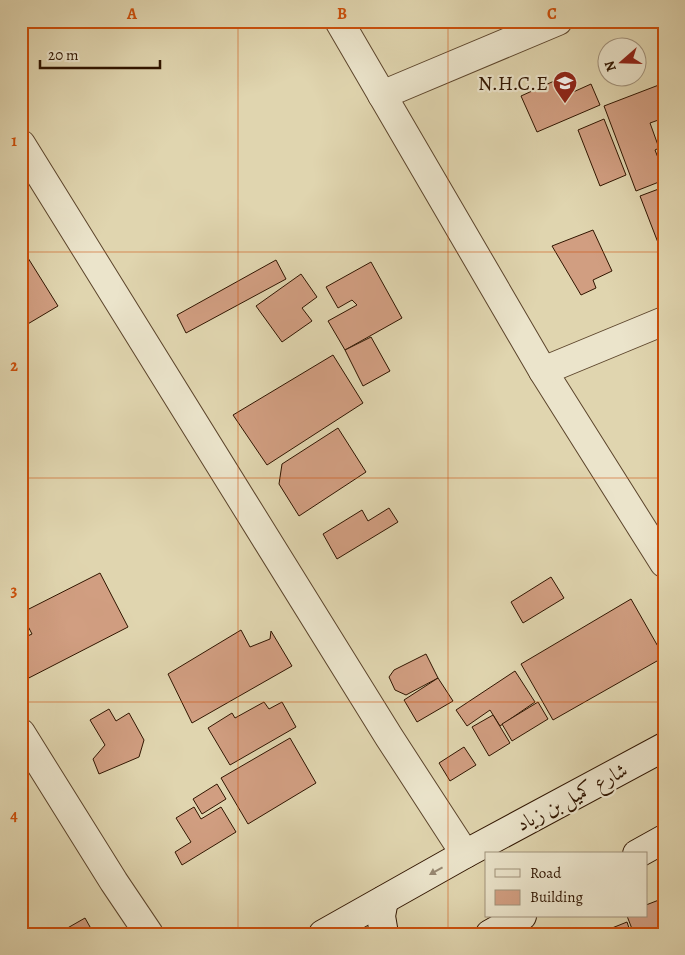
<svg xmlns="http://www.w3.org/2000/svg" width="685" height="955" font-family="Alegreya,Amiri,serif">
	<rect width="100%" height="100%" fill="#e0d5af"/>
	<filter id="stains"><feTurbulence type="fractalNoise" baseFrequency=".004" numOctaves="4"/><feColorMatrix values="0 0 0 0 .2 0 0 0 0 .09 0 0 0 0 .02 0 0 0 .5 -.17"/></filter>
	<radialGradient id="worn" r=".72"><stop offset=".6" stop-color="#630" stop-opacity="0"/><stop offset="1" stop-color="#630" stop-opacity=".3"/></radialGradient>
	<g fill="#d19e81" stroke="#301500">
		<polygon points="563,77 571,93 591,84 600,105 537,132 521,96"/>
		<polygon points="664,83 664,118 650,123 659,148 655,150 664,173 664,180 636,191 604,106"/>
		<polygon points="604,119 626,175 600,186 578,130"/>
		<polygon points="664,187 664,253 662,253 640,196"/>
		<polygon points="593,230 612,271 593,280 596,288 581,295 552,246"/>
		<polygon points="28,258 58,306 21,328 21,262"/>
		<polygon points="276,260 286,279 186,333 177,315"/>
		<polygon points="371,262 402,318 345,350 328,321 357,305 352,300 338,308 326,287"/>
		<polygon points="301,274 317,297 302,308 312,321 282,342 256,306"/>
		<polygon points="371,337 390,371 363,386 345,350"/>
		<polygon points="333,355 363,403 267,465 233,415"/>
		<polygon points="664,391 664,416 662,417 660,392"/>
		<polygon points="338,428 366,472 299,516 279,484 282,464"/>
		<polygon points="389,508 398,522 337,559 323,534 362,510 368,521"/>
		<polygon points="100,573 128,627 21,682 21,639 32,634 21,613"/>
		<polygon points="551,577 564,598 523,623 511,602"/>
		<polygon points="631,599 664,657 553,720 521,664"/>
		<polygon points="241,630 250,647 270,639 271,631 292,666 192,723 168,674"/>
		<polygon points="426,654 438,678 406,695 395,690 389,677 394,670"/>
		<polygon points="515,671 535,702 500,726 490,710 467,726 456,710"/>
		<polygon points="438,678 453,701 417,722 404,700"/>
		<polygon points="264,702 269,709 282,702 296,727 230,765 208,728 232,713 235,718"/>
		<polygon points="538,702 548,719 512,741 502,724"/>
		<polygon points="109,709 116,721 129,713 144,740 139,757 99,774 93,759 105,745 90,720"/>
		<polygon points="493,715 510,743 489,756 472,727"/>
		<polygon points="290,738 316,783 248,824 221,778"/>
		<polygon points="464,747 476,765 450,781 439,763"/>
		<polygon points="217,784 226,799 202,814 193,799"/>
		<polygon points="194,807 201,819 221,807 236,832 182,865 175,852 191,842 176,818"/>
		<polygon points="664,898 664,934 634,934 627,916 646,916 646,905"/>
		<polygon points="85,918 94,934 57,934"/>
		<polygon points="627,922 631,934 597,934"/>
	</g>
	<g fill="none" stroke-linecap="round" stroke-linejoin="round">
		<defs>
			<g id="minor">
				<polyline points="339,21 543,371 664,563"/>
				<polyline points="382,95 558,21"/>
				<polyline points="21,144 389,737 465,854"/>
				<polyline points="543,371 664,321"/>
				<polyline points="21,733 114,882 149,934"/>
			</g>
			<g id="secondary">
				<polyline points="637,854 664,839"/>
				<polyline points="323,934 465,854 664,747"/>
				<polyline points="384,934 381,916 384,900"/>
				<polyline points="490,934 522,916"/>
			</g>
		</defs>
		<use href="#minor" stroke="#5c452c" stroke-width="30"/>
		<use href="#secondary" stroke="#301500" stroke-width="30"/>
		<use href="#minor" stroke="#ebe4cb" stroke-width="28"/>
		<use href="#secondary" stroke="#ebe4cb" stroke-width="28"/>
	</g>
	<defs><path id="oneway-solid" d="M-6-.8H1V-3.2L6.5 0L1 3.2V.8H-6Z" transform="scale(1.25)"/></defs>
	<use fill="#978770" href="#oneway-solid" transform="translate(436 871) rotate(151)"/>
	<path fill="none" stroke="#cc4f0a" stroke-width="1" stroke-opacity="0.55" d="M238,21V934M448,21V934M21,252H664M21,478H664M21,702H664"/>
	<defs>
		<symbol id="university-pin" viewBox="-11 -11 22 30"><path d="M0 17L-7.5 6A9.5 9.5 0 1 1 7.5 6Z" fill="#8f2418" stroke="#ebe4cb"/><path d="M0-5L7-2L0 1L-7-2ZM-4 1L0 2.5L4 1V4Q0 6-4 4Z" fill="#fff"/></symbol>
	</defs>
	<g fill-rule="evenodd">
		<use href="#university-pin" x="551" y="69" width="28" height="38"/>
	</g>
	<g text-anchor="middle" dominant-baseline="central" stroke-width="4.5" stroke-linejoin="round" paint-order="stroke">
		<g font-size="20" fill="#301500" stroke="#ebe4cb" text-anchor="end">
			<text x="548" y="83">N.H.C.E</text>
		</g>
		<g font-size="20" fill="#301500" stroke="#ebe4cb">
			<text transform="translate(572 797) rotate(-28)">شارع كميل بن زياد</text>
		</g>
	</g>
	<rect width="685" height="955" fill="none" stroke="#e0d5af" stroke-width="55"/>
	<rect x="485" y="852" width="162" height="65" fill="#ebe4cb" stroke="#a0917a"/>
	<rect x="495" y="869" width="25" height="8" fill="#ebe4cb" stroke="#a0917a"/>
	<text x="530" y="878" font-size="15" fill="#301500">Road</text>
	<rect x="495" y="890" width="25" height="15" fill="#d19e81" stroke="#a0917a"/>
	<text x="530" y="902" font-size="15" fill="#301500">Building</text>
	<g transform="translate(622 62) rotate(250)"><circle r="24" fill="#ebe4cb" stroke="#a0917a"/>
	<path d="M0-4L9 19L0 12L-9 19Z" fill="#8f2418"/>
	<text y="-8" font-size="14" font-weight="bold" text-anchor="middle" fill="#301500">N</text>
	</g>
	<path d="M40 60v8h120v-8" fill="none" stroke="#301500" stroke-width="2.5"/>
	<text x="48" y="60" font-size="15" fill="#301500" stroke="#ebe4cb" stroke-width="4" paint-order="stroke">20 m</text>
	<rect x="28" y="28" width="630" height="900" fill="none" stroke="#cc4f0a" stroke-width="2"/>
	<g font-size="16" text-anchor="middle" font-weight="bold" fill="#cc4f0a">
		<text x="132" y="19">A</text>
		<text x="342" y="19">B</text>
		<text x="552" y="19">C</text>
		<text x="14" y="146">1</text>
		<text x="14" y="371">2</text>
		<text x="14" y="596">3</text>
		<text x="14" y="821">4</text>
	</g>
	<rect width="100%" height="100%" filter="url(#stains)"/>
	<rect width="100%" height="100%" fill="url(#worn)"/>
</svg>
